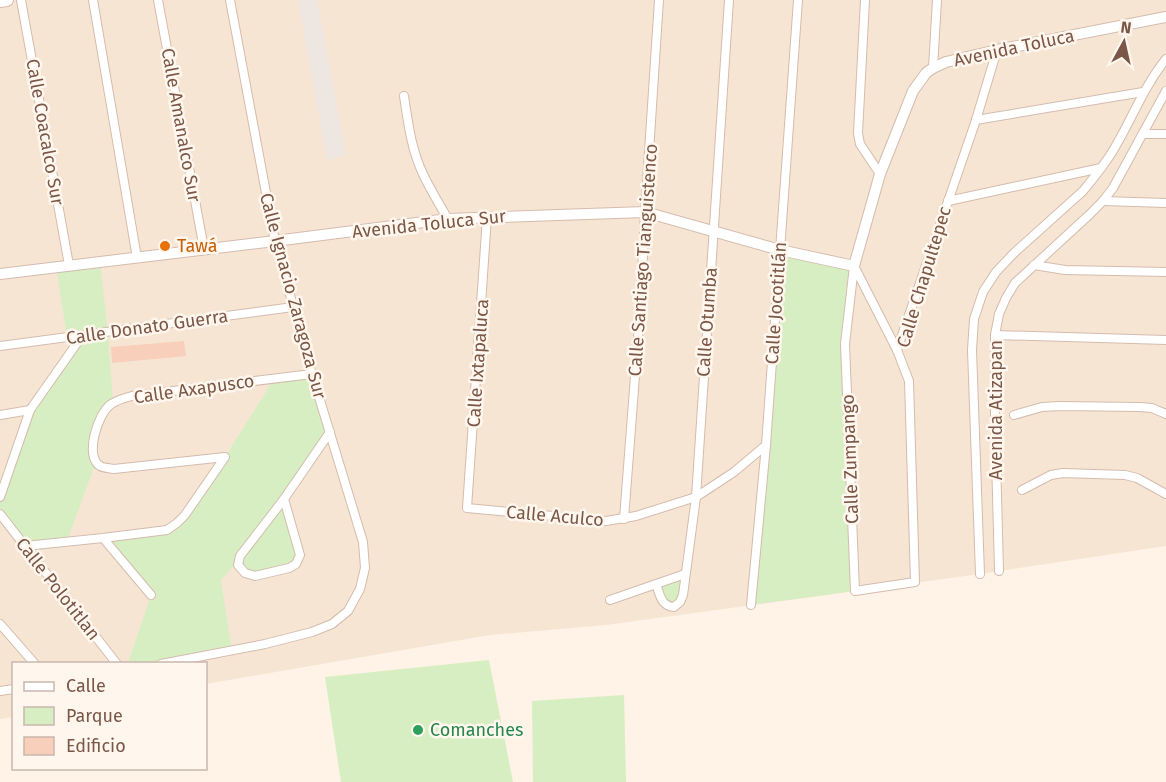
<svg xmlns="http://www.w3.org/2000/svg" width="1166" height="782" font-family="'Fira Sans',sans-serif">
	<rect width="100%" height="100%" fill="#fef3e6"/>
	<polygon fill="#f7e5d4" points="0,0 1166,0 1166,546 980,574 606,625 490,635 206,684 206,664 14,664 13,717 0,719"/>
	<polygon fill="#eee6e0" points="298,0 317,0 346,155 327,160"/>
	<g fill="#d7eec3">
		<polygon points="780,250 854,266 845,344 855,591 751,605"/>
		<polygon points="100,262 108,332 113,403 96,426 96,462 67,541 25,546 0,514 0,497 30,410 81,336 67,338 56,266"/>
		<polygon points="312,374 330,432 284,499 300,555 289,568 245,573 239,558 221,581 232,650 169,663 128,663 151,595 103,538 167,530 177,523 225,457 274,379"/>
		<polygon points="685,574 680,602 667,606 656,584"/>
		<polygon points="489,660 513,782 341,782 325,677"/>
		<polygon points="624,695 626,782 533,782 532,701"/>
	</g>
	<polygon fill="#f7cfbb" points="184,341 186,356 112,363 111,347"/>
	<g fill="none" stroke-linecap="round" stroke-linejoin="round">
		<defs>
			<g id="minor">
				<polyline points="21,0 69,265"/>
				<polyline points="93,0 137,258"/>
				<polyline points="158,0 204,249"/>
				<polyline points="865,0 858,133 860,144 880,174"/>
				<polyline points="933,68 937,0"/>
				<path d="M404,96C408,122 411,149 423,174C430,189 439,204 448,219"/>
				<polyline points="976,120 1143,92"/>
				<polyline points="1143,134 1166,134"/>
				<polyline points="948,201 1101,168"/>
				<polyline points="1103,201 1166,203"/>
				<polyline points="487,217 467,508 606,521 636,516 696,497 734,472 766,445"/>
				<polyline points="1034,265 1065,270 1166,272"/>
				<polygon points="854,266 897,350 909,381 915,582 855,591 845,344"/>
				<polyline points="995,335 1166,340"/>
				<polyline points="0,346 293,307"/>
				<polyline points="897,350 976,120 997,50"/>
				<polyline points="0,415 30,410"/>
				<polyline points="1014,415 1042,407 1060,406 1140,407 1152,408 1166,414"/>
				<polyline points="1022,490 1051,475 1063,473 1125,475 1137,478 1166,494"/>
				<polyline points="0,497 30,410 82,336"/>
				<polyline points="284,499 300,555 296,564 289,568 255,576 245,573 238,565 240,556 284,499 330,432"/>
				<polyline points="0,514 117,664"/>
				<polyline points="624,519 641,298 645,212 659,0"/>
				<polyline points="103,538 151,595"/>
				<path d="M25,546L103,538L167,530L177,523L185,515L225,457L114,469C110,468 103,468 100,466C84,456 98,414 110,405C116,400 125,398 132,396L312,374"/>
				<polyline points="999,571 995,419 995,335 999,314 1006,298 1015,283 1089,215 1103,201 1113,188 1166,91"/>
				<path d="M980,574L972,350L974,319L983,292L996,272L1014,253L1083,191C1092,180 1101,169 1109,157C1130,125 1141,90 1166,59"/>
				<path d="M656,584C660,595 661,606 674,607L680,602L683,595L696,497L729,0"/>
				<polyline points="610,600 685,574"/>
				<polyline points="751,605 766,445 798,0"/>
				<polyline points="0,624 35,664"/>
				<polyline points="161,664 265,644 312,632 332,624 348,611 360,589 365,568 363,542 312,374 275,241 230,0"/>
				<polyline points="0,691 14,689"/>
			</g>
			<polyline id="tertiary" points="0,274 275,241 448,219 645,212 780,250 854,266 880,174 913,91 926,73 933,68 946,62 997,50 1166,17"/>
			<polyline id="secondary" points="0,1 7,0"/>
		</defs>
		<use href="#minor" stroke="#d4bcad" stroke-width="10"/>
		<use href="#tertiary" stroke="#d4bcad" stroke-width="12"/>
		<use href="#secondary" stroke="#d8bcaa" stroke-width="14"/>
		<use href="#minor" stroke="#fff" stroke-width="8"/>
		<use href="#tertiary" stroke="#fff" stroke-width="10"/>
		<use href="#secondary" stroke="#fff" stroke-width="12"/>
	</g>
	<circle fill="#e8710a" stroke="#fff7ee" stroke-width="2" cx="165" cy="246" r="6"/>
	<circle fill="#2e9e5b" stroke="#fff7ee" stroke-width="2" cx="418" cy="730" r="6"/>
	<g text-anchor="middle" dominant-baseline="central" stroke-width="5" stroke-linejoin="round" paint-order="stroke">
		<g font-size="18" fill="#7b5748" stroke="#fff7ee">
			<text transform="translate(1014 48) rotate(-12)">Avenida Toluca</text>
			<text transform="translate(181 125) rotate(80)">Calle Amanalco Sur</text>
			<text transform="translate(45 132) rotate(80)">Calle Coacalco Sur</text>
			<text transform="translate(429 224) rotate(-6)">Avenida Toluca Sur</text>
			<text transform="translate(643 260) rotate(-86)">Calle Santiago Tianguistenco</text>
			<text transform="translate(924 277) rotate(-73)">Calle Chapultepec</text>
			<text transform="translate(293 296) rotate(75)">Calle Ignacio Zaragoza Sur</text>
			<text transform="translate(776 303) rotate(-86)">Calle Jocotitlán</text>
			<text transform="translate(707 322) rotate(-86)">Calle Otumba</text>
			<text transform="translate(147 327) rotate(-8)">Calle Donato Guerra</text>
			<text transform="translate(478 363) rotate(-86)">Calle Ixtapaluca</text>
			<text transform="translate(194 389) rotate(-8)">Calle Axapusco</text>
			<text transform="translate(996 410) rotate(-90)">Avenida Atizapan</text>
			<text transform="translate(850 459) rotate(-92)">Calle Zumpango</text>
			<text transform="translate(555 516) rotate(5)">Calle Aculco</text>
			<text transform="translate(58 589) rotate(52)">Calle Polotitlan</text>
		</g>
		<g font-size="18" fill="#c56008" stroke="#fff7ee" text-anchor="start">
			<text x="177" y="246">Tawá</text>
		</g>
		<g font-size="18" fill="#27864d" stroke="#fff7ee" text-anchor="start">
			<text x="430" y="730">Comanches</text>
		</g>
	</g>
	<rect x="12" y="662" width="195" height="108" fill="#fff7ee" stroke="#cab7ac" stroke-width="1.5"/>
	<rect x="24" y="682" width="30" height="9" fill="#ffffff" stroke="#cab7ac" stroke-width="1.5"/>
	<text x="66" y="692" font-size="18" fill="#7b5748">Calle</text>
	<rect x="24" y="707" width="30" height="18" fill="#d7eec3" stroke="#cab7ac" stroke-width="1.5"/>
	<text x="66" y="722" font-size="18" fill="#7b5748">Parque</text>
	<rect x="24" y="737" width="30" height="18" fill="#f7cfbb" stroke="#cab7ac" stroke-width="1.5"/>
	<text x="66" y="752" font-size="18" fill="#7b5748">Edificio</text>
	<g transform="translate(1124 42) rotate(8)" stroke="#fff7ee" stroke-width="4.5" paint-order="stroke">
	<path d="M0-4.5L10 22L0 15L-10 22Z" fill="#7b5748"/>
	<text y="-9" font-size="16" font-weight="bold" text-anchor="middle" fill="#7b5748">N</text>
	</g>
</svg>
